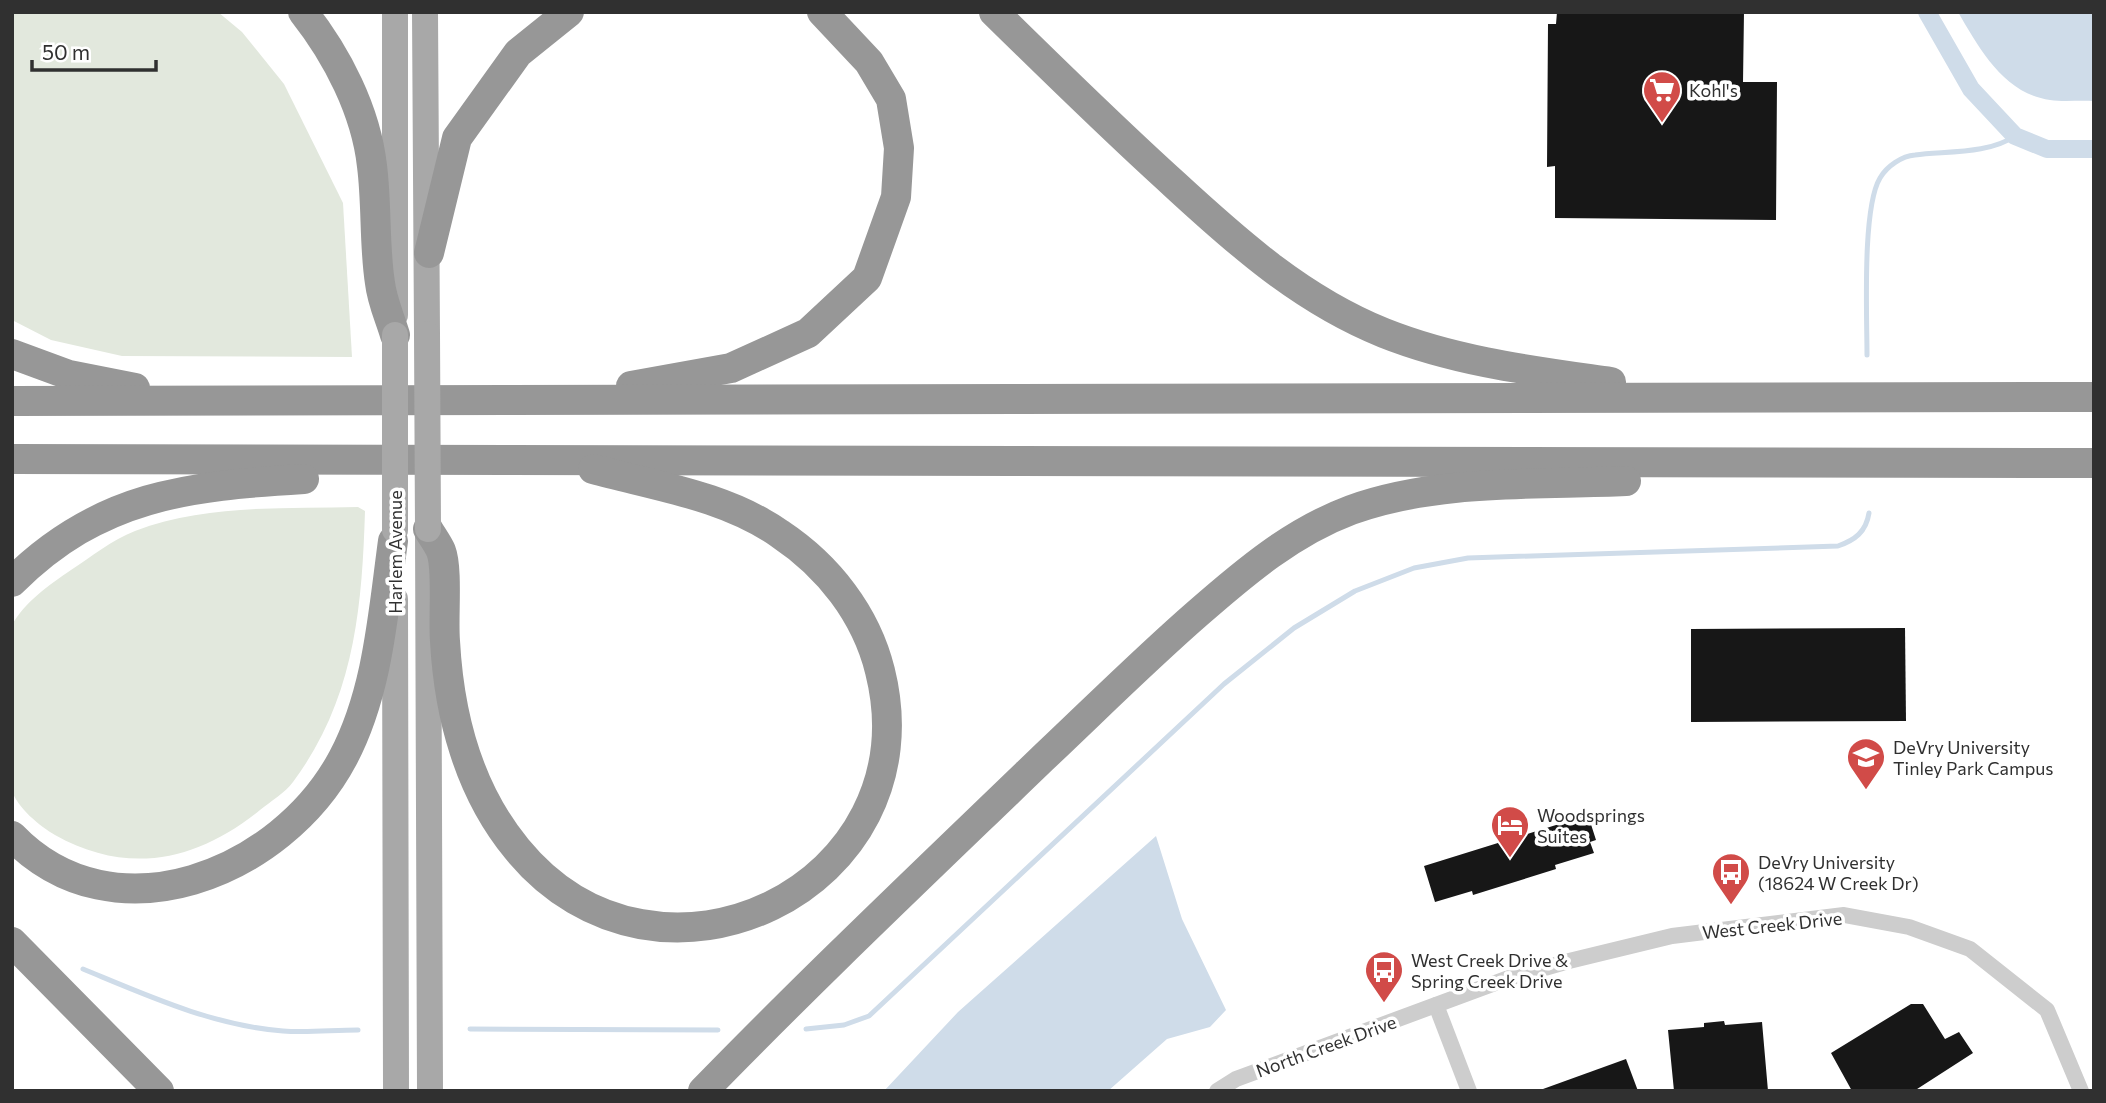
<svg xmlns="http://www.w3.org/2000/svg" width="2106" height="1103" font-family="Commissioner,sans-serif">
	<rect width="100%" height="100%" fill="#fff"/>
	<g fill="#e2e8dd">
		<polygon points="12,12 218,12 242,32 284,84 343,203 352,357 122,356 51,340 12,320"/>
		<path d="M358,507L365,511C362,610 354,700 293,782C285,793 271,801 260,810C197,861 128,876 55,835C41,827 16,807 12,790C9,775 12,757 12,742C12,703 12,664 12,625C24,603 50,584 71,570C91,557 112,540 135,531C206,504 283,509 358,507Z"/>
	</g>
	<g fill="#cfdce9">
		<path d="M1958,12H2094V101C2079,100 2064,102 2050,100C2004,94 1979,48 1958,12Z"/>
		<polygon points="1156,836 1182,919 1226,1010 1210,1027 1167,1039 1108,1091 884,1091 958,1012"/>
	</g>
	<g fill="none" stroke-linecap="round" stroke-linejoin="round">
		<g stroke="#cfdce9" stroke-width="5">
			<path d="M1867,355C1867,316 1862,208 1880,178C1887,166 1902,156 1915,155C1947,151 1989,154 2015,136"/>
			<path d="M83,969C146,995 214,1026 283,1031C307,1033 333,1030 358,1030"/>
			<polyline points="470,1029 718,1030"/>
			<path d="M806,1029L844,1025L869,1016L1224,684L1294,628L1355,591L1414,568L1468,558L1838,546C1855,540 1866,532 1869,513"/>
		</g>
		<polyline stroke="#cfdce9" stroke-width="18" points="1927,12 1971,89 2015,136 2047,149 2094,149"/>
	</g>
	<g fill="#171717">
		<polygon points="1557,12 1744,12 1743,82 1777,82 1776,220 1555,218 1555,166 1547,167 1548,24 1556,24"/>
		<polygon points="1905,628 1906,721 1691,722 1691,629"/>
		<polygon points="1588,815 1596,840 1590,842 1594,853 1555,865 1556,869 1473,895 1472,891 1435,902 1424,866"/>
		<polygon points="1911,1004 1923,1004 1945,1039 1959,1032 1973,1053 1914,1091 1852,1091 1831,1053"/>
		<polygon points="1724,1021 1725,1025 1762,1022 1768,1091 1674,1091 1668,1030 1704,1027 1704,1023"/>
		<polygon points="1626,1059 1638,1091 1544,1091 1543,1089"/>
	</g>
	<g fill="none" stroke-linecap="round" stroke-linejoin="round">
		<g stroke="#cdcdcd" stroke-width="16">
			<polyline points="1436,1005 1469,1091"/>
			<polyline points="1217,1091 1236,1079 1506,979 1569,961 1672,936 1844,915 1909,927 1970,949 2047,1010 2081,1091"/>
		</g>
		<g stroke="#a8a8a8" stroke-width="26">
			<polyline points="425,12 427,334"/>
			<polyline points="395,315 395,12"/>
			<polyline points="428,529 430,1091"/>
			<polyline points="395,599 396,1091"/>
		</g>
		<g stroke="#979797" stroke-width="30">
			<path d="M303,12C337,55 366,111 372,166C377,205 374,245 380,283C382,301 390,318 395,335"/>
			<path d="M994,12C1053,70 1112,128 1174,184C1238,243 1302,300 1384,333C1457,362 1534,371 1611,382"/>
			<polyline points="429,253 457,138 518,53 569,12"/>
			<polyline points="12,354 69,375 135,388"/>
			<polyline points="631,386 731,368 808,333 867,278 896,197 899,148 891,99 869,62 822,12"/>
			<polyline points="12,401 2094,397"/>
			<polyline points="12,459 2094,463"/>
			<path d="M428,529C432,536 438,544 441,551C448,569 443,619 445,641C449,715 469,791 517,849C658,1021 934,887 880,671C866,614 828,566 780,534C726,496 656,486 593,469"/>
			<path d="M12,582C99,495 188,486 304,479"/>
			<path d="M12,836C114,942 282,873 343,758C378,692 383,614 393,541"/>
			<polyline points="12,942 159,1091"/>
			<path d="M703,1091C813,978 928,869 1042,759C1094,710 1144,660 1198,613C1245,572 1292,532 1351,510C1437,479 1535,485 1626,481"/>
		</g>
		<g stroke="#a8a8a8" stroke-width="26">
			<polyline points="427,334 428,529"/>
			<polyline points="395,335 395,530"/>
		</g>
	</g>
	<defs>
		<symbol id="supermarket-pin" viewBox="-11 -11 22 30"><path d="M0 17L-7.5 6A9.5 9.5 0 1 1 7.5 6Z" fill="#d14b48" stroke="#fff"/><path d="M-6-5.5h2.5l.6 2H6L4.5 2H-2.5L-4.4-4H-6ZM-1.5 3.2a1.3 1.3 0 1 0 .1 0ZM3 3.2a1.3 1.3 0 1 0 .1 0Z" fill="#fff"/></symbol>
		<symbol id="university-pin" viewBox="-11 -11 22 30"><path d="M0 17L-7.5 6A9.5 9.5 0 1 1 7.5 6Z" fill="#d14b48" stroke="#fff"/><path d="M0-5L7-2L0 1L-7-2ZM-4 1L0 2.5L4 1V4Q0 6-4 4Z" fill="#fff"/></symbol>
		<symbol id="hotel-pin" viewBox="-11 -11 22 30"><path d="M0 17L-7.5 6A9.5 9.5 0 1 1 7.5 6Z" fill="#d14b48" stroke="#fff"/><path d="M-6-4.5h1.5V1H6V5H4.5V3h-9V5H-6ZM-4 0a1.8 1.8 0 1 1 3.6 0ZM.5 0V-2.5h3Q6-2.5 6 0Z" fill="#fff"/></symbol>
		<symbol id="bus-pin" viewBox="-11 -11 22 30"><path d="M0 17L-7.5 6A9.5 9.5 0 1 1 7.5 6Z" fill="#d14b48" stroke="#fff"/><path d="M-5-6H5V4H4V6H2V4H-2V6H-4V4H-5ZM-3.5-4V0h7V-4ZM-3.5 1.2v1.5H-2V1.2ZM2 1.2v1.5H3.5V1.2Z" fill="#fff"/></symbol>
	</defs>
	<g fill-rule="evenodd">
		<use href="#supermarket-pin" x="1640" y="68" width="44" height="60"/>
		<use href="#university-pin" x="1844" y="735" width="44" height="60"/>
		<use href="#hotel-pin" x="1488" y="803" width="44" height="60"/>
		<use href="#bus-pin" x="1709" y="850" width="44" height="60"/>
		<use href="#bus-pin" x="1362" y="948" width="44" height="60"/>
	</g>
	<g text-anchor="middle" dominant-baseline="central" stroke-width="7" stroke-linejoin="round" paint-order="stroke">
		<g font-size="18" fill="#303030" stroke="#fff" text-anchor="start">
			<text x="1689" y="90">Kohl's</text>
			<text x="1893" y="747">DeVry University<tspan x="1893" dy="21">Tinley Park Campus</tspan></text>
			<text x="1537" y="815">Woodsprings<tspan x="1537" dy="21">Suites</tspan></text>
			<text x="1758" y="862">DeVry University<tspan x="1758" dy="21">(18624 W Creek Dr)</tspan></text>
			<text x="1411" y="960">West Creek Drive &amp;<tspan x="1411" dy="21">Spring Creek Drive</tspan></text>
		</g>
		<g font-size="18" fill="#303030" stroke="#fff">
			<text transform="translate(395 552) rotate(-90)">Harlem Avenue</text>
			<text transform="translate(1772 925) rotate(-6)">West Creek Drive</text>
			<text transform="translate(1326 1046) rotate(-20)">North Creek Drive</text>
		</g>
	</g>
	<rect width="2106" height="1103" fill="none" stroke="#303030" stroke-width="28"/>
	<path d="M32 60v10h124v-10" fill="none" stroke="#303030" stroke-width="3.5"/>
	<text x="42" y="60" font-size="21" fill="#303030" stroke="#ffffff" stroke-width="5" paint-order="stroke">50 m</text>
</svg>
